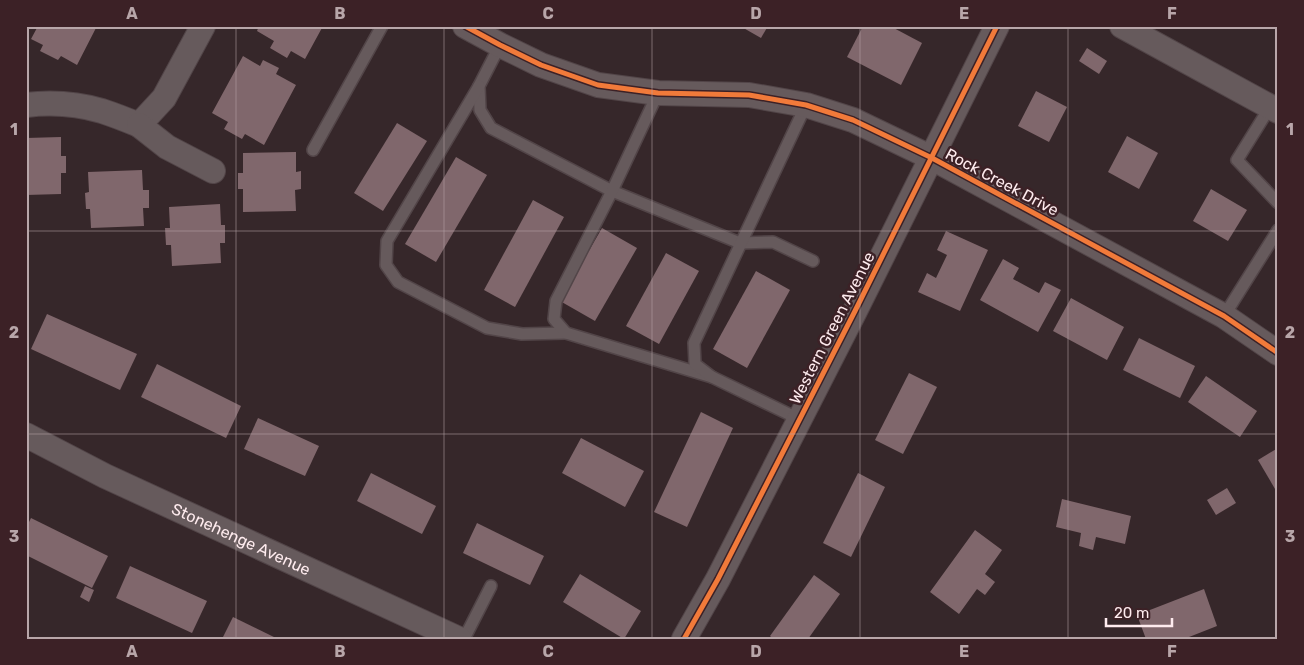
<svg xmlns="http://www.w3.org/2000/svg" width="1304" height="665" font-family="Rubik,sans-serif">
	<rect width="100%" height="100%" fill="#36272a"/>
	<g fill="#80676c">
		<polygon points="38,26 97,26 77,65 61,56 58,60 40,51 43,45 31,39"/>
		<polygon points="259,26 323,26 305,59 291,51 287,58 270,48 274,41 257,31"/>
		<polygon points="740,26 768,26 761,38"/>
		<polygon points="863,26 890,26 922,43 901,85 847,57"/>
		<polygon points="1087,48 1107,61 1099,74 1079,61"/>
		<polygon points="243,56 260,66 263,60 279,68 276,74 296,85 264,145 245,134 242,139 224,129 228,122 212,113"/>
		<polygon points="1036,91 1067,107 1049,142 1018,126"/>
		<polygon points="397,123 427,141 383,211 354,193"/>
		<polygon points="1127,136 1158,153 1139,189 1108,172"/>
		<polygon points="61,137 61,156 66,156 66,173 61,173 61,194 26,195 26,138"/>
		<polygon points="296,152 296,172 301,171 301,189 295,190 296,211 243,212 243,189 238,189 238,173 243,173 243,153"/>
		<polygon points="456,157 487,175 436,262 405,244"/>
		<polygon points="142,170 143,190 149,190 149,208 143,208 144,226 91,228 90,209 86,209 85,193 89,192 88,172"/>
		<polygon points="1211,189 1247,210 1228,241 1193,221"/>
		<polygon points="533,200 564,217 515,307 484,290"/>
		<polygon points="220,204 221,225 225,225 225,243 220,243 221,263 172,266 171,245 166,245 165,228 170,228 169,207"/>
		<polygon points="602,228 637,248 595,321 560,301"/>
		<polygon points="946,231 988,250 960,311 918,292 927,273 936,278 947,255 937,250"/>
		<polygon points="666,253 699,271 659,344 626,326"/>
		<polygon points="1003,259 1019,268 1013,279 1039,293 1045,282 1061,290 1038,332 980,300"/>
		<polygon points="756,271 790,290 747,368 713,349"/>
		<polygon points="1071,298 1124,327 1107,360 1053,331"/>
		<polygon points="47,314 137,354 120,390 31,349"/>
		<polygon points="1139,338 1195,366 1180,398 1123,370"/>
		<polygon points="157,364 241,406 226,438 141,397"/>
		<polygon points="909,373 937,387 903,454 875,440"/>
		<polygon points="1206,376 1257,411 1240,437 1188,402"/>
		<polygon points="701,412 733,428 687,527 654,512"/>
		<polygon points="258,418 319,446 305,476 244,449"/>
		<polygon points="581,438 644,471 625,507 562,473"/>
		<polygon points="1278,448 1278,494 1258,460"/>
		<polygon points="371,473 436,506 422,534 357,501"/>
		<polygon points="858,473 885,487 851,557 823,543"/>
		<polygon points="1227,488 1236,503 1216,515 1207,500"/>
		<polygon points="1062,499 1131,516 1125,544 1096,537 1093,550 1079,546 1081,533 1056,527"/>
		<polygon points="31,518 108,556 92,588 26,555 26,528"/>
		<polygon points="477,523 544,556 530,585 463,553"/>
		<polygon points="975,530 1002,550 985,574 995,582 985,595 977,589 959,614 930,592"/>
		<polygon points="130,566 207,601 192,633 116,598"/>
		<polygon points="580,574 641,611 624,639 563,602"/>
		<polygon points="814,575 840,594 808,639 773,639 770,636"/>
		<polygon points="85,586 94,590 89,602 80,597"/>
		<polygon points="1204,589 1217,626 1184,639 1146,639 1137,615"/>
		<polygon points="233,617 278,639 222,639"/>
	</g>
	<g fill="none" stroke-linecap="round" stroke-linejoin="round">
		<defs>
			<g id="service">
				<polyline points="500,45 479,86 480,110 491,128 612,191 740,243 773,242 813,261"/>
				<polyline points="479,86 387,241 386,265 398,282 487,328 522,334 566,333"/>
				<polyline points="658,93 612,191 556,301 554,319 566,333 712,377"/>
				<polyline points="1270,107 1237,160 1278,203"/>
				<polyline points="313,150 382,26"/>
				<polyline points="1224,316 1278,230"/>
				<polyline points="799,419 712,377 695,364 694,343 806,105"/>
				<polyline points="464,639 491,586"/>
			</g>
			<g id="minor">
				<polyline points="465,26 500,45 541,65 598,85 658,93 749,95 806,105 853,120 932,158 1224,316 1278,353"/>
				<polyline points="1122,26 1278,111"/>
				<path d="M26,105C51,102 78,104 102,111C114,115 127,120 139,125L164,98L203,26"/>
				<polyline points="139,125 167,147 213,171"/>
				<path id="s1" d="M26,435L105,476L459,639"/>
				<polyline points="684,639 718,579 855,311 997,26"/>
			</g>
		</defs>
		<use href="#service" stroke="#524548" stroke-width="14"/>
		<use href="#minor" stroke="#524548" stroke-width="26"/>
		<use href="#service" stroke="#665a5c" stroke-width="11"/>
		<use href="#minor" stroke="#665a5c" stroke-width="24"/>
		<defs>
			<g id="cycleway">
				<polyline points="465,26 500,45 541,65 598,85 658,93 749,95 806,105 853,120 932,158 1224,316 1278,353"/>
				<polyline points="684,639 718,579 855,311 997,26"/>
			</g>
		</defs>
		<use href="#cycleway" stroke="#3c2126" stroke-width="8"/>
		<use href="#cycleway" stroke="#f17a3a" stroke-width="5"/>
	</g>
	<path fill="none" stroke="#b8a6a9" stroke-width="1" stroke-opacity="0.55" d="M236,26V639M444,26V639M652,26V639M860,26V639M1068,26V639M26,231H1278M26,434H1278"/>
	<g text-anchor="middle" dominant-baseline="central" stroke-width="5" stroke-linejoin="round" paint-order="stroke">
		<g font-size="16" fill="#feebee" stroke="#3c2126">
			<text transform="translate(1002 182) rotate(28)">Rock Creek Drive</text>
			<text transform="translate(832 328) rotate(-63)">Western Green Avenue</text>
			<text stroke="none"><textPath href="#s1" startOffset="239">Stonehenge Avenue</textPath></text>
		</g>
	</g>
	<rect width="1304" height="665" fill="none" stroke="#3c2126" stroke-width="55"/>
	<path d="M1106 618v8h66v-8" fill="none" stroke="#feebee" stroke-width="2.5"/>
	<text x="1114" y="618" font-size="15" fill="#feebee" stroke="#3c2126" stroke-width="4" paint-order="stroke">20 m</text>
	<rect x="28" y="28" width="1248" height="610" fill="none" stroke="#b8a6a9" stroke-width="2"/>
	<g font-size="16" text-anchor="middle" font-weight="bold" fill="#b8a6a9">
		<text x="132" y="19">A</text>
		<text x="340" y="19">B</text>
		<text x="548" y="19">C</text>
		<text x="756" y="19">D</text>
		<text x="964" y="19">E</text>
		<text x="1172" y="19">F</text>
		<text x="14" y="135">1</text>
		<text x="1290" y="135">1</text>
		<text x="14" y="338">2</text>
		<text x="1290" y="338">2</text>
		<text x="14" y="542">3</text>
		<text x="1290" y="542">3</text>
		<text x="132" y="657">A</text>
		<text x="340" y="657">B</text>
		<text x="548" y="657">C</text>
		<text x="756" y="657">D</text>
		<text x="964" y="657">E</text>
		<text x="1172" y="657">F</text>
	</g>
</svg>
